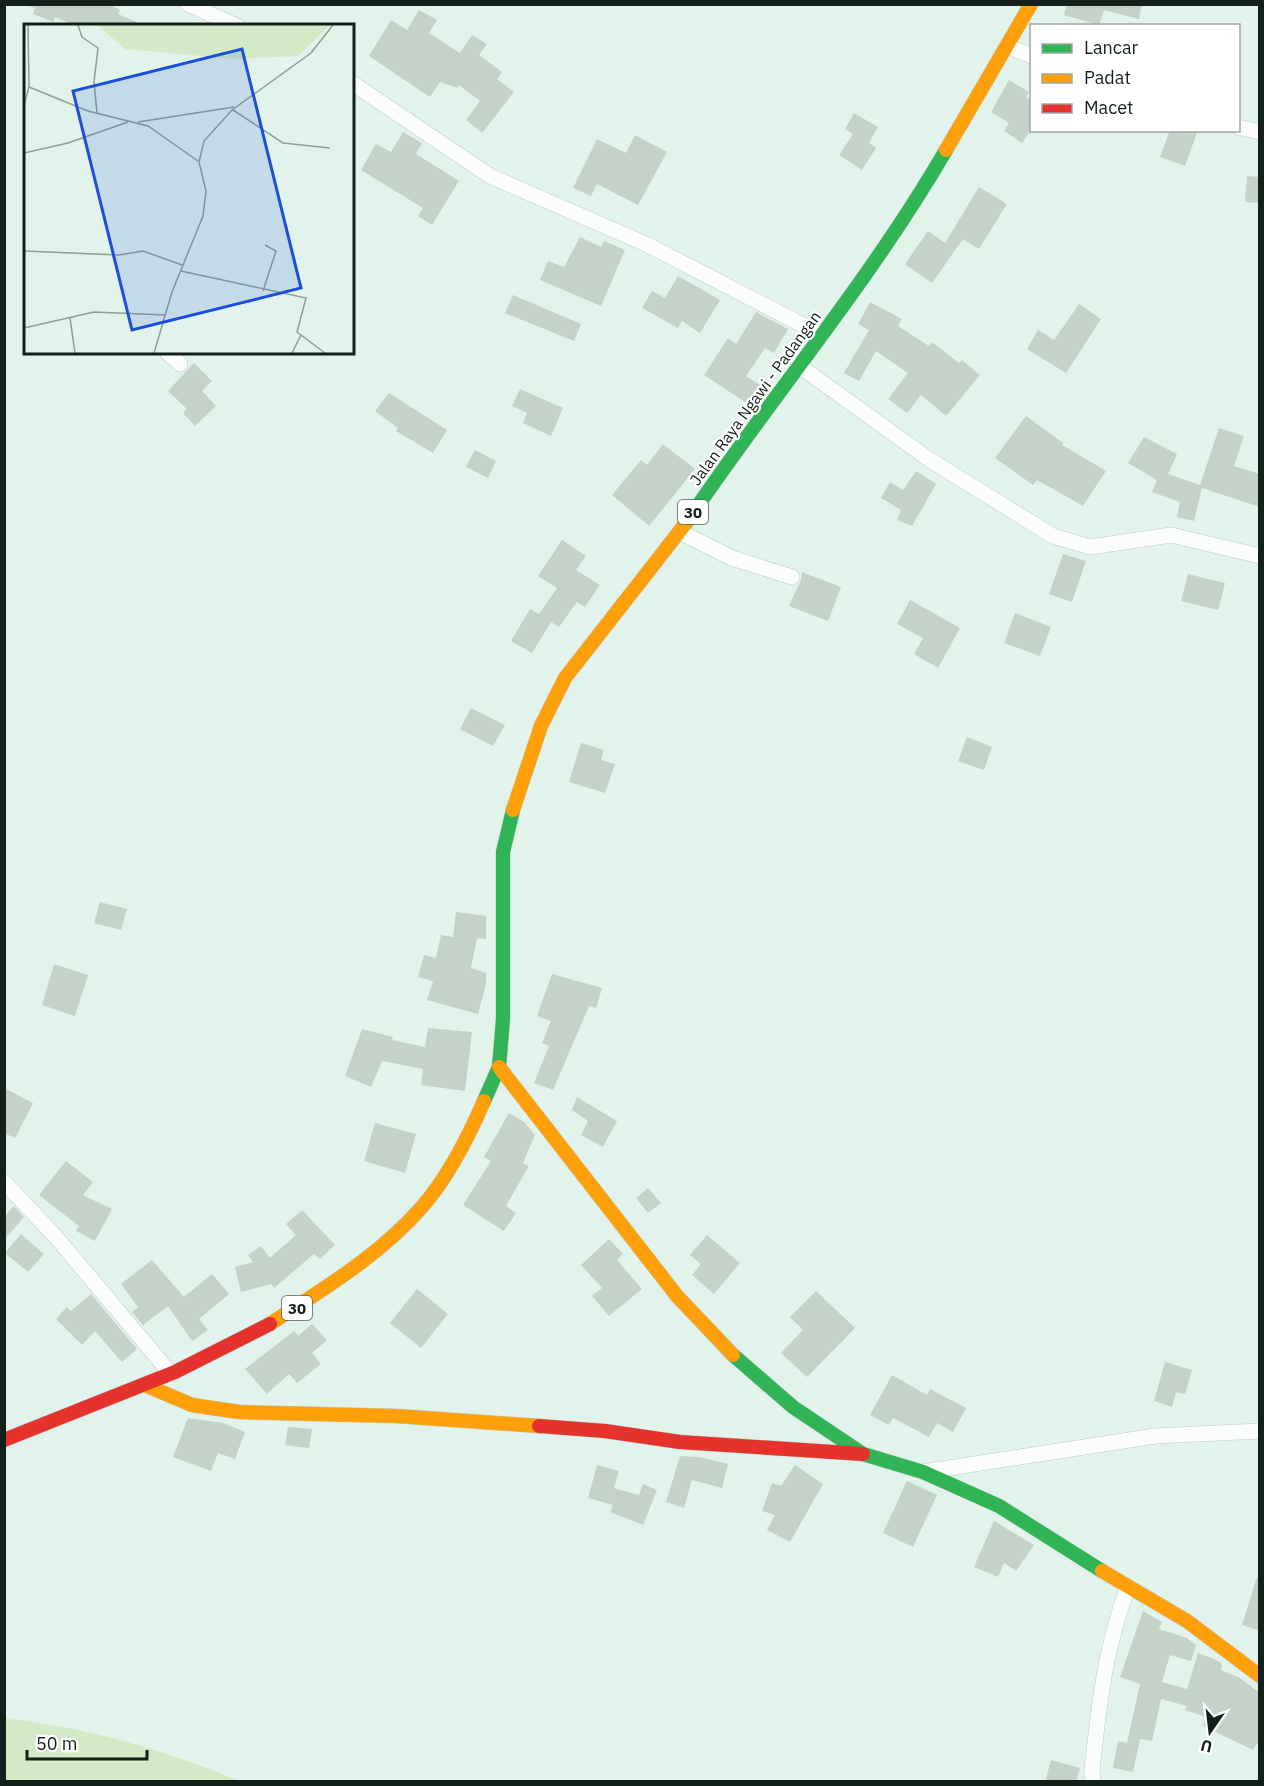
<svg xmlns="http://www.w3.org/2000/svg" width="1264" height="1786" font-family="'IBM Plex Sans',sans-serif">
	<rect width="100%" height="100%" fill="#e2f3eb"/>
	<path fill="#d3eac6" d="M5,1718C87,1728 163,1749 239,1781H5Z"/>
	<g fill="#c5d2ca">
		<polygon points="108,4 120,10 118,14 145,26 76,26 55,17 53,22 33,14 35,8 26,5"/>
		<polygon points="1067,4 1142,4 1139,19 1104,10 1099,25 1064,15"/>
		<polygon points="419,10 437,20 429,33 460,53 472,35 487,44 479,55 502,72 497,79 514,92 482,133 466,120 480,101 459,85 457,88 440,82 430,97 369,56 391,20 407,30"/>
		<polygon points="1009,80 1029,92 1026,97 1032,101 1032,128 1022,143 1004,131 1009,123 991,112"/>
		<polygon points="854,113 878,127 869,143 876,148 862,170 839,155 853,134 845,129"/>
		<polygon points="1170,130 1198,130 1185,166 1160,157"/>
		<polygon points="403,132 422,143 416,154 459,181 432,225 418,216 423,208 361,170 376,144 391,152"/>
		<polygon points="635,135 667,152 638,205 597,184 591,196 573,188 597,139 626,153"/>
		<polygon points="1247,176 1260,177 1260,203 1245,202"/>
		<polygon points="979,187 1007,204 979,249 963,239 932,283 905,264 928,231 945,243"/>
		<polygon points="580,237 601,247 604,241 625,250 601,306 540,280 548,261 564,267"/>
		<polygon points="678,276 720,300 700,333 682,321 678,328 642,308 652,291 665,298"/>
		<polygon points="513,295 581,324 574,341 505,313"/>
		<polygon points="870,302 902,319 898,326 929,346 932,342 959,363 962,360 980,375 946,416 921,395 907,413 888,399 908,373 876,351 859,381 844,373 869,330 858,324"/>
		<polygon points="1079,304 1101,319 1066,373 1027,349 1038,330 1054,340"/>
		<polygon points="756,312 788,329 774,353 765,348 746,376 760,385 748,404 704,375 728,338 736,344"/>
		<polygon points="194,363 212,381 202,391 216,406 195,426 183,413 187,409 168,391"/>
		<polygon points="520,389 563,408 551,436 523,423 527,413 512,406"/>
		<polygon points="389,393 447,430 433,453 396,431 398,428 375,411"/>
		<polygon points="1026,416 1063,443 1062,445 1106,471 1083,506 1037,480 1033,485 995,458"/>
		<polygon points="1219,428 1244,436 1234,466 1260,474 1260,507 1202,488 1194,521 1177,517 1180,502 1152,492 1157,480 1128,463 1144,437 1177,454 1168,474 1200,485"/>
		<polygon points="663,444 695,469 649,526 612,495 641,460 647,465"/>
		<polygon points="475,450 496,461 488,478 466,467"/>
		<polygon points="916,471 936,484 912,526 897,520 901,510 881,498 890,482 903,490"/>
		<polygon points="562,540 586,556 576,570 600,585 585,607 577,602 559,627 551,622 532,653 511,641 530,609 539,614 557,588 538,576"/>
		<polygon points="1063,554 1086,561 1072,602 1049,594"/>
		<polygon points="802,572 841,587 828,621 789,606 801,580"/>
		<polygon points="1188,574 1225,583 1218,610 1181,601"/>
		<polygon points="910,600 960,628 938,668 914,654 923,638 897,624"/>
		<polygon points="1015,613 1051,627 1040,656 1004,643"/>
		<polygon points="471,708 505,725 493,746 460,729"/>
		<polygon points="967,737 992,747 984,770 958,761"/>
		<polygon points="581,743 604,750 601,760 615,764 605,793 569,782"/>
		<polygon points="100,902 127,909 121,930 94,923"/>
		<polygon points="456,912 486,916 486,939 477,938 471,968 486,973 486,984 478,1014 427,1000 433,981 418,977 424,955 436,958 441,935 453,937"/>
		<polygon points="54,964 88,975 75,1016 42,1005"/>
		<polygon points="552,974 602,988 596,1008 589,1006 553,1090 534,1083 549,1046 542,1043 551,1021 537,1016"/>
		<polygon points="428,1028 472,1032 465,1091 421,1085 423,1069 382,1061 371,1087 345,1076 362,1029 393,1037 392,1040 425,1047"/>
		<polygon points="4,1088 33,1103 15,1138 4,1133"/>
		<polygon points="577,1097 617,1121 603,1147 581,1135 588,1121 572,1110"/>
		<polygon points="509,1113 524,1122 535,1135 523,1163 529,1166 506,1206 516,1213 504,1231 463,1205 491,1161 484,1157"/>
		<polygon points="375,1123 416,1134 405,1173 364,1161"/>
		<polygon points="66,1161 93,1182 83,1195 112,1209 95,1241 76,1231 79,1226 39,1195"/>
		<polygon points="648,1188 661,1203 648,1213 636,1198"/>
		<polygon points="14,1206 24,1217 4,1240 4,1217"/>
		<polygon points="302,1210 335,1245 320,1259 314,1254 274,1288 271,1284 241,1292 235,1267 253,1262 248,1255 261,1246 270,1258 296,1235 286,1224"/>
		<polygon points="21,1234 44,1254 28,1272 5,1253"/>
		<polygon points="707,1235 740,1263 714,1294 692,1275 701,1264 690,1255"/>
		<polygon points="609,1239 623,1254 617,1260 642,1289 609,1316 592,1296 602,1288 581,1265"/>
		<polygon points="152,1260 184,1297 212,1274 229,1294 199,1319 208,1330 192,1341 168,1306 143,1325 132,1312 138,1307 121,1284"/>
		<polygon points="417,1289 448,1314 421,1348 390,1323"/>
		<polygon points="816,1291 855,1328 807,1377 781,1353 803,1330 790,1317"/>
		<polygon points="91,1294 137,1349 122,1362 95,1331 82,1345 56,1319 67,1307 71,1311"/>
		<polygon points="312,1324 327,1340 312,1353 321,1364 297,1383 289,1374 267,1394 245,1369 294,1331 298,1336"/>
		<polygon points="1165,1362 1192,1370 1185,1394 1176,1392 1172,1407 1154,1401"/>
		<polygon points="892,1375 927,1395 930,1389 966,1408 953,1432 937,1423 929,1437 893,1418 889,1425 870,1415"/>
		<polygon points="188,1418 223,1423 245,1432 235,1459 218,1453 211,1471 173,1457"/>
		<polygon points="288,1427 312,1429 309,1448 285,1445"/>
		<polygon points="680,1456 699,1457 728,1464 722,1488 692,1480 684,1508 666,1502"/>
		<polygon points="597,1465 619,1471 614,1488 639,1495 643,1484 657,1490 643,1525 610,1512 613,1505 588,1498"/>
		<polygon points="795,1465 823,1484 790,1542 767,1530 775,1515 762,1511 772,1483 781,1486"/>
		<polygon points="907,1481 937,1495 913,1547 883,1533"/>
		<polygon points="994,1521 1034,1545 1016,1571 1004,1563 998,1577 974,1567"/>
		<polygon points="1257,1577 1260,1578 1260,1631 1242,1625"/>
		<polygon points="1143,1611 1162,1622 1159,1629 1187,1638 1196,1645 1191,1661 1170,1655 1162,1682 1187,1689 1198,1653 1214,1659 1222,1664 1221,1670 1240,1678 1260,1693 1260,1739 1253,1750 1203,1726 1206,1717 1185,1710 1187,1706 1161,1699 1152,1741 1140,1739 1133,1772 1113,1768 1118,1741 1127,1743 1140,1684 1120,1677"/>
		<polygon points="1051,1760 1080,1768 1076,1782 1045,1782"/>
	</g>
	<g fill="none" stroke-linecap="round" stroke-linejoin="round">
		<defs>
			<g id="street">
				<polyline points="188,4 237,26"/>
				<polyline points="1007,46 1032,56"/>
				<polyline points="352,83 490,176 648,245 822,335"/>
				<polyline points="1238,127 1260,132"/>
				<polyline points="167,352 180,364"/>
				<polyline points="798,365 930,460 1053,536 1090,547 1171,535 1260,556"/>
				<polyline points="680,532 732,558 792,577"/>
				<polyline points="4,1182 56,1237 171,1374"/>
				<polyline points="923,1472 1155,1436 1260,1431"/>
				<path d="M1093,1782L1092,1769C1099,1706 1105,1647 1128,1587"/>
			</g>
			<g id="fast">
				<path d="M686,523C771,397 870,281 946,150"/>
				<polyline points="484,1101 499,1067 503,1019 503,852 513,810"/>
				<polyline points="733,1355 793,1407 863,1454 923,1472 999,1506 1102,1571"/>
			</g>
			<g id="slow">
				<polyline points="946,150 1031,4"/>
				<polyline points="513,810 541,726 565,678 686,523"/>
				<polyline points="499,1067 677,1296 733,1355"/>
				<path d="M270,1324C323,1289 379,1256 422,1207C448,1177 468,1138 484,1101"/>
				<polyline points="145,1385 192,1405 239,1412 396,1416 539,1426"/>
				<polyline points="1102,1571 1187,1621 1260,1676"/>
			</g>
			<g id="jam">
				<polyline points="539,1426 605,1431 680,1442 863,1454"/>
				<polyline points="4,1440 175,1372 270,1324"/>
			</g>
		</defs>
		<use href="#street" stroke="#beccc6" stroke-width="16"/>
		<use href="#fast" stroke="#beccc6" stroke-width="15"/>
		<use href="#slow" stroke="#beccc6" stroke-width="15"/>
		<use href="#jam" stroke="#beccc6" stroke-width="15"/>
		<use href="#street" stroke="#fbfdfc" stroke-width="15"/>
		<use href="#fast" stroke="#30b455" stroke-width="14"/>
		<use href="#slow" stroke="#ff9f0a" stroke-width="14"/>
		<use href="#jam" stroke="#e5322d" stroke-width="14"/>
	</g>
	<g text-anchor="middle" dominant-baseline="central" stroke-width="4.5" stroke-linejoin="round" paint-order="stroke">
		<g fill="#fff" stroke="#5a625e" stroke-width="1.5">
			<rect x="678" y="500" width="30" height="24" rx="4.5"/>
			<rect x="282" y="1296" width="30" height="24" rx="4.5"/>
		</g>
		<g font-size="15" font-weight="bold" fill="#131f19">
			<text x="693" y="512">30</text>
			<text x="297" y="1308">30</text>
		</g>
		<g font-size="16" fill="#131f19" stroke="#fff">
			<text transform="translate(755 398) rotate(-54)">Jalan Raya Ngawi - Padangan</text>
		</g>
	</g>
	<g transform="translate(24 24)">
		<rect width="330" height="330" fill="#e2f3eb"/>
		<path d="M74,1H306L274,32L211,35L101,25Z" fill="#d3eac6"/>
		<path fill="none" stroke="#8f9e97" stroke-width="1.5" d="M54,1L58,13L74,24L70,58L73,89M5,63L64,87L124,102L174,137M0,81L5,63L4,1M209,86L259,119L306,124M114,98L210,83M0,129L44,119L104,98M0,227L95,231L119,227L158,241M157,247L282,274L273,308L301,329M239,267L252,227L241,221M46,294L51,329M0,304L70,288L141,291M130,329L148,268L179,192L182,167L175,138L180,117L208,86L287,29L309,1M268,329L277,311"/>
		<path fill="#1d4ed8" fill-opacity="0.15" stroke="#1d4ed8" stroke-width="3" d="M218,25L277,264L108,306L49,67Z"/>
		<rect width="330" height="330" fill="none" stroke="#131f19" stroke-width="3"/>
	</g>
	<rect width="1264" height="1786" fill="none" stroke="#131f19" stroke-width="12"/>
	<rect x="1030" y="24" width="210" height="108" fill="#ffffff" stroke="#a1a5a3" stroke-width="1.5"/>
	<rect x="1042" y="44" width="30" height="9" fill="#30b455" stroke="#a1a5a3" stroke-width="1.5"/>
	<text x="1084" y="54" font-size="18" fill="#131f19">Lancar</text>
	<rect x="1042" y="74" width="30" height="9" fill="#ff9f0a" stroke="#a1a5a3" stroke-width="1.5"/>
	<text x="1084" y="84" font-size="18" fill="#131f19">Padat</text>
	<rect x="1042" y="104" width="30" height="9" fill="#e5322d" stroke="#a1a5a3" stroke-width="1.5"/>
	<text x="1084" y="114" font-size="18" fill="#131f19">Macet</text>
	<g transform="translate(1210 1732) rotate(194)" stroke="#ffffff" stroke-width="4.5" paint-order="stroke">
	<path d="M0-4.5L10 22L0 15L-10 22Z" fill="#131f19"/>
	<text y="-9" font-size="16" font-weight="bold" text-anchor="middle" fill="#131f19">U</text>
	</g>
	<path d="M27 1750v9h120v-9" fill="none" stroke="#131f19" stroke-width="3"/>
	<text x="36" y="1750" font-size="18" fill="#131f19" stroke="#ffffff" stroke-width="4.5" paint-order="stroke">50 m</text>
</svg>
